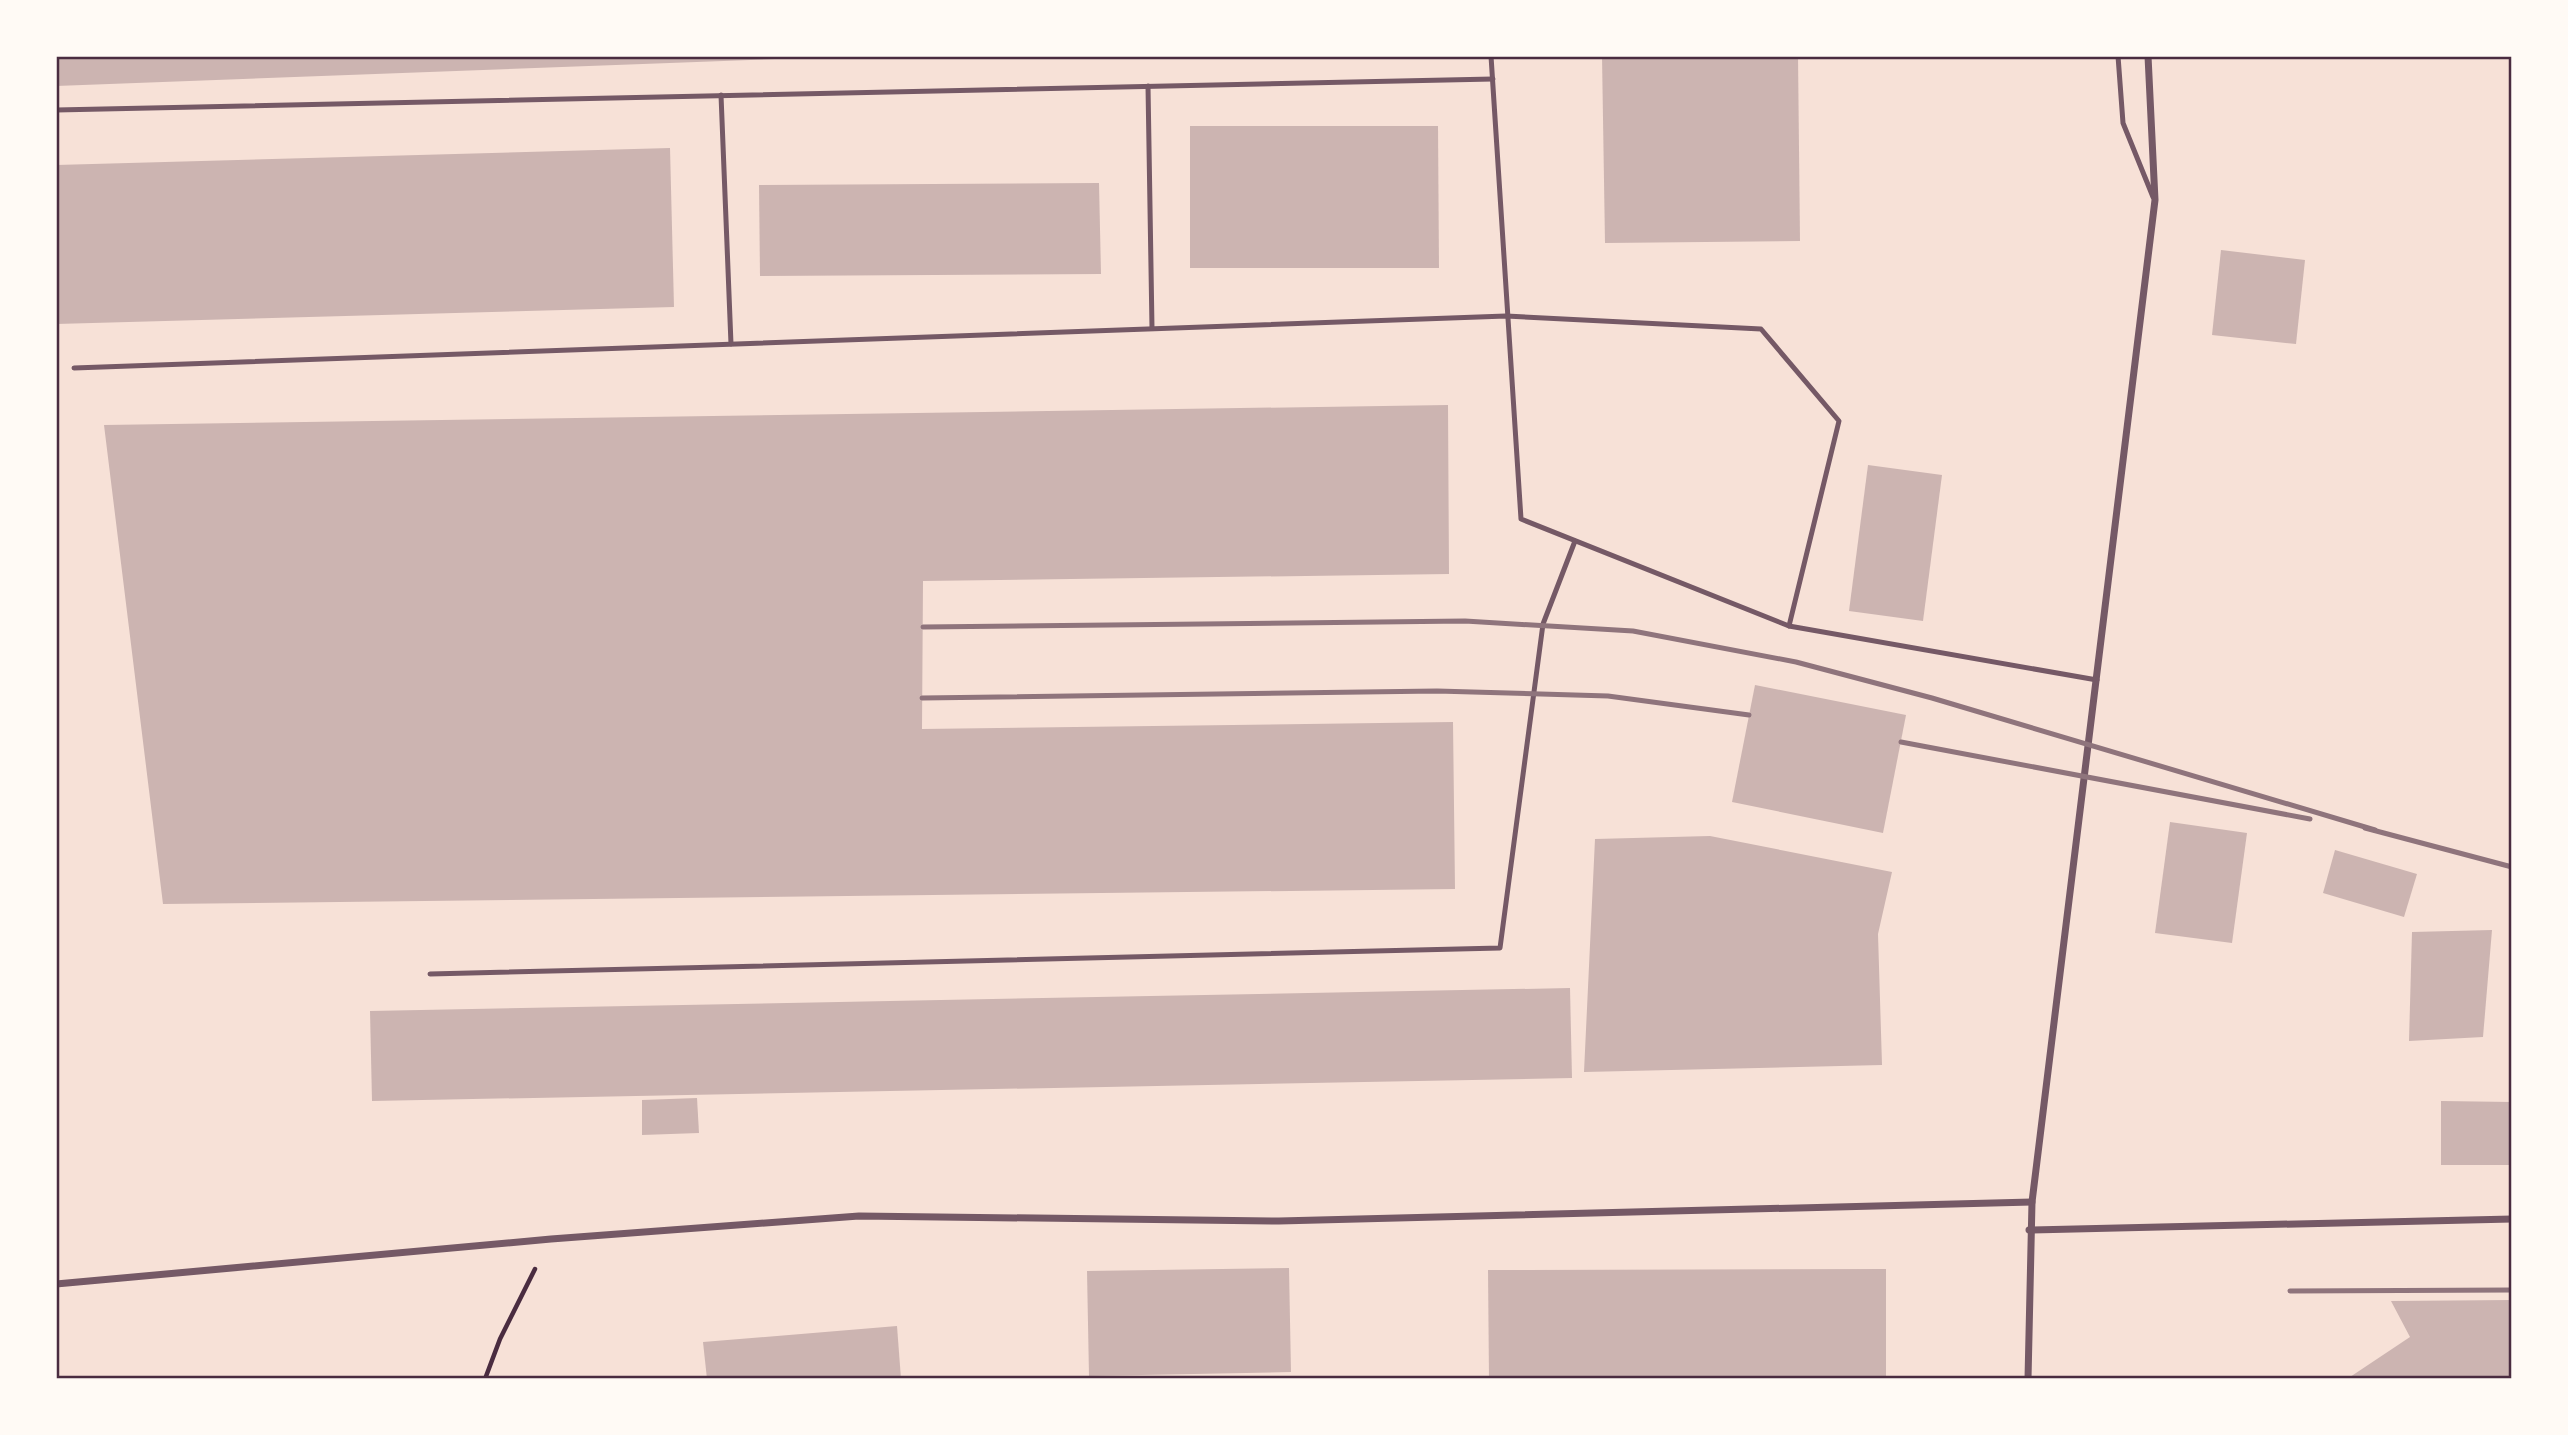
<svg xmlns="http://www.w3.org/2000/svg" width="2568" height="1435" font-family="'Alegreya Sans',sans-serif">
	<rect width="100%" height="100%" fill="#f7e1d7"/>
	<g fill="#ccb4b1">
		<polygon points="56,56 801,56 801,58 56,86"/>
		<polygon points="1602,56 1798,56 1800,241 1605,243"/>
		<polygon points="1190,126 1438,126 1439,268 1190,268"/>
		<polygon points="670,148 674,307 56,324 56,165"/>
		<polygon points="1099,183 1101,274 760,276 759,185"/>
		<polygon points="2221,250 2305,260 2296,344 2212,335"/>
		<polygon points="1448,405 1449,574 923,581 922,729 1453,722 1455,889 163,904 104,425"/>
		<polygon points="1868,465 1942,475 1923,621 1849,611"/>
		<polygon points="1755,685 1906,715 1883,833 1732,802"/>
		<polygon points="2170,822 2247,833 2232,943 2155,933"/>
		<polygon points="1710,836 1892,872 1878,934 1882,1065 1584,1072 1595,839"/>
		<polygon points="2335,850 2417,874 2404,917 2323,893"/>
		<polygon points="2492,930 2483,1037 2409,1041 2412,932"/>
		<polygon points="1570,988 1572,1078 372,1101 370,1011"/>
		<polygon points="697,1098 699,1133 642,1135 642,1100"/>
		<polygon points="2441,1101 2512,1102 2512,1165 2441,1165"/>
		<polygon points="1289,1268 1291,1372 1089,1376 1087,1271"/>
		<polygon points="1886,1269 1886,1379 1489,1379 1488,1270"/>
		<polygon points="2512,1300 2512,1379 2347,1379 2410,1337 2391,1301"/>
		<polygon points="897,1326 901,1379 707,1379 703,1342"/>
	</g>
	<g fill="none" stroke-linecap="round" stroke-linejoin="round">
		<polyline stroke="#4a2c40" stroke-width="4.5" points="485,1379 500,1339 535,1269"/>
		<g stroke="#755966" stroke-width="5">
			<polyline points="1491,56 1521,519 1789,626 2097,680"/>
			<polyline points="2118,56 2123,123 2153,197"/>
			<polyline points="1148,86 1152,328"/>
			<polyline points="721,95 731,344"/>
			<polyline points="56,110 1493,79"/>
			<polyline points="74,368 1506,316 1761,329 1839,421 1789,626"/>
			<polyline points="430,974 1500,948 1543,624 1575,541"/>
		</g>
		<g stroke="#755966" stroke-width="7">
			<polyline points="2029,1230 2512,1219"/>
			<polyline points="56,1284 551,1239 859,1216 1279,1221 2032,1202"/>
			<polyline points="2028,1379 2032,1202 2155,200 2148,56"/>
		</g>
		<g stroke="#8f747c" stroke-width="5">
			<polyline points="923,627 1465,621 1633,631 1796,662 1932,698 2375,830"/>
			<polyline points="922,698 1437,691 1608,696 1749,715"/>
			<polyline points="1901,742 2310,819"/>
			<polyline points="2365,828 2512,867"/>
			<polyline points="2290,1291 2512,1290"/>
		</g>
	</g>
	<rect width="2568" height="1435" fill="none" stroke="#fffaf5" stroke-width="116"/>
	<rect x="58" y="58" width="2452" height="1319" fill="none" stroke="#4a2c40" stroke-width="2.5"/>
</svg>
